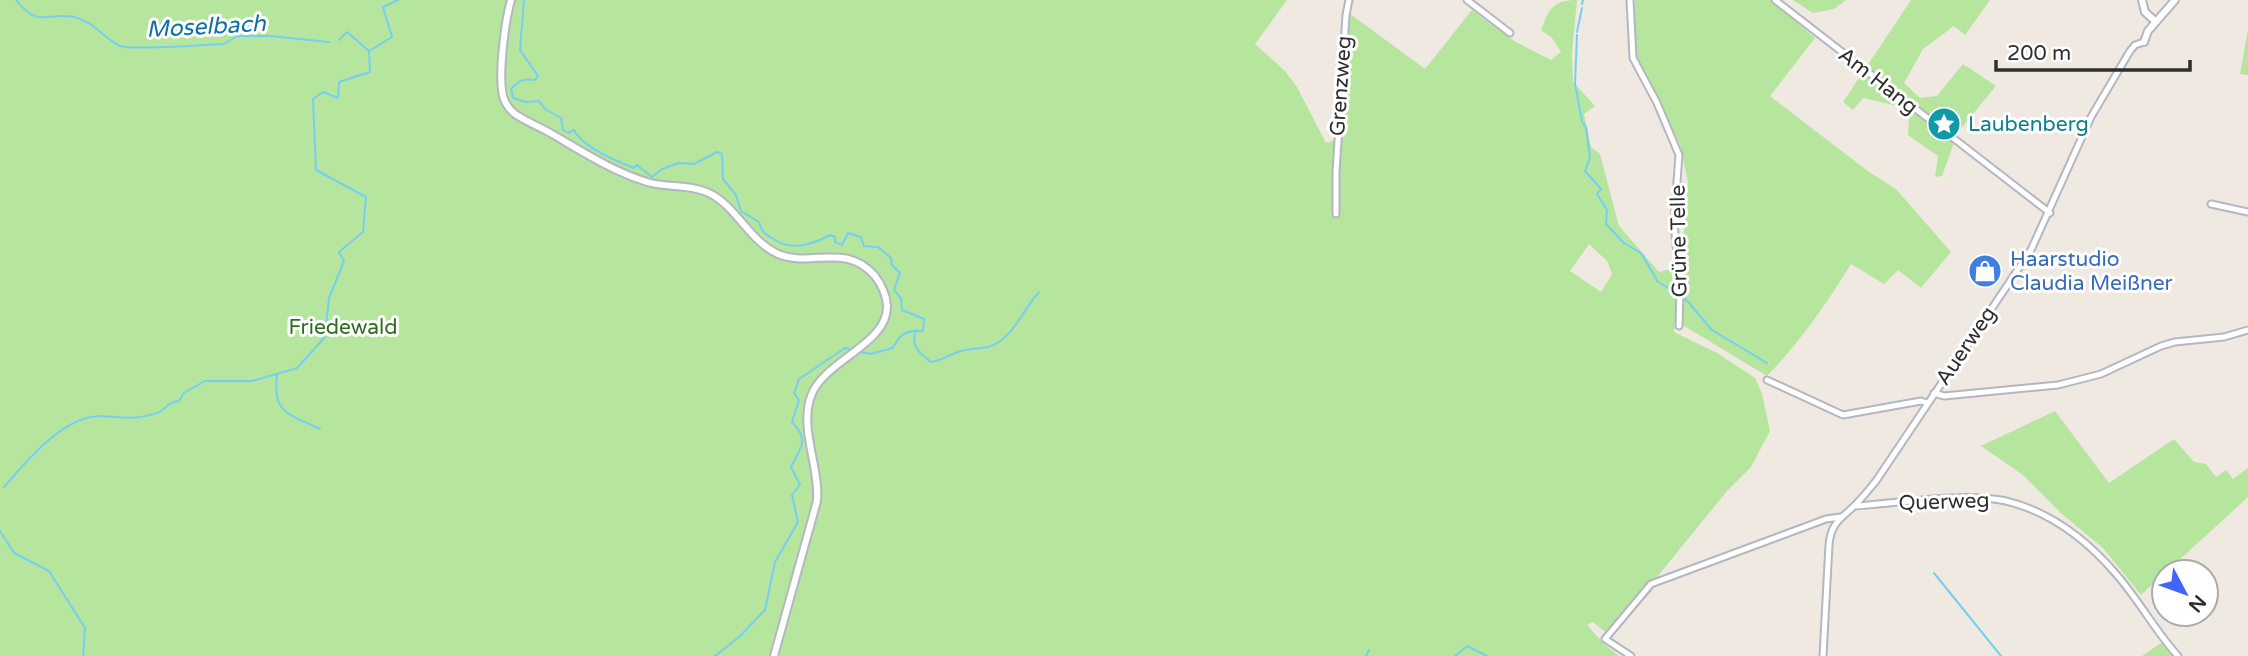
<svg xmlns="http://www.w3.org/2000/svg" width="2248" height="656" font-family="'Varela Round',sans-serif">
	<rect width="100%" height="100%" fill="#efe9e1"/>
	<g fill="#b6e59e" fill-rule="evenodd">
		<path d="M0,0H1287L1255,44L1285,71L1297,87L1326,143L1339,139L1349,13L1425,69L1472,10L1514,41L1551,60L1561,52L1552,38L1541,30C1549,9 1553,0 1577,0L1572,53L1573,82L1595,106L1584,114L1591,147L1600,154L1619,226L1659,272L1674,268L1676,314L1674,332L1717,353L1755,378L1762,394L1770,431L1751,467L1727,491L1657,577L1652,591L1610,636L1593,622L1587,625L1605,645L1619,656H0ZM1589,244L1607,261L1612,274L1601,292L1570,271Z"/>
		<path d="M1635,0H1771L1815,38L1770,96L1869,172L1896,189L1951,252L1921,288L1898,270L1884,284L1851,264C1827,303 1800,342 1767,376L1681,324V271L1688,182L1680,144L1636,58L1633,41Z"/>
		<polygon points="1793,0 1846,0 1834,9 1813,13"/>
		<polygon points="1911,0 1990,0 1965,35 1954,26 1923,49 1904,83 1920,98 1937,96 1963,64 1996,86 1958,132 1942,176 1935,177 1938,156 1908,135 1909,119 1902,107 1863,98 1853,110 1843,102"/>
		<polygon points="2248,29 2248,75 2240,74"/>
		<polygon points="2055,411 2109,483 2174,439 2194,462 2206,464 2216,477 2226,470 2233,479 2248,468 2248,497 2141,595 2103,548 2063,515 2023,475 1981,446"/>
		<polygon points="2161,643 2175,656 2142,656"/>
	</g>
	<g fill="none" stroke-linecap="round" stroke-linejoin="round">
		<g stroke="#75cff0" stroke-width="2">
			<path d="M16,0C39,29 45,12 74,17C94,21 103,38 120,46C129,50 208,45 224,44L237,36H270L329,42"/>
			<path d="M524,0L520,50L538,76L535,80C524,78 518,81 511,89L513,98L525,102L539,101L545,109L561,118L563,130L568,133L574,130C582,147 616,161 634,168L637,165L652,177L662,169L679,163L694,164L717,152L722,154L723,179L736,195L741,211L759,222C761,231 764,233 772,238C791,252 811,245 830,235L835,237V242L842,245L848,233L861,237L864,246L878,247L891,258L892,265L900,273L894,290L901,298L902,310L924,319L923,331C907,330 900,333 893,348L870,354L858,351"/>
			<polyline points="1582,4 1583,0"/>
			<polyline points="1577,32 1582,8"/>
			<polyline points="1577,35 1575,84 1582,121"/>
			<polyline points="339,40 347,32 369,51"/>
			<polyline points="1583,123 1586,127 1590,158 1585,171 1601,189 1597,194 1607,210 1606,224 1624,243 1641,253 1658,282 1676,292"/>
			<polyline points="1683,296 1712,330 1767,363"/>
			<path d="M916,330C910,346 919,353 931,362C941,361 950,354 961,351C970,348 979,349 988,347C1013,340 1023,309 1039,292"/>
			<path d="M277,375C272,414 289,414 320,429"/>
			<path d="M4,487C26,462 58,423 91,417C108,414 124,420 140,417C146,416 155,415 161,411C168,406 169,402 179,401L184,393L205,381H252L297,368L325,337L329,298L344,261L339,252L363,232L366,197L316,170L313,99L323,92L338,98L339,82L370,72L369,51L392,37L383,7L398,0"/>
			<polyline points="0,531 14,553 49,571 85,628 83,656"/>
			<polyline points="1934,573 2001,656"/>
			<path d="M715,656L739,637L765,610L775,562L798,522L792,495L800,485L791,467C801,446 810,441 792,422L799,400L794,393L799,379L845,348L853,350"/>
			<polyline points="1366,656 1369,650"/>
			<polyline points="1455,656 1467,646 1487,656"/>
		</g>
		<defs>
			<g id="minor">
				<polyline points="1467,0 1510,33"/>
				<polyline points="1630,0 1633,58 1657,103 1679,155 1674,222 1680,290 1679,326"/>
				<polyline points="1775,0 2050,213"/>
				<polyline points="2211,204 2248,212"/>
				<polyline points="1336,214 1336,172 1346,15 1349,0"/>
				<polyline points="1767,380 1843,415 1921,401 1927,403"/>
				<polyline points="1934,393 1944,396 2058,385 2101,374 2161,346 2175,342 2224,337 2248,330"/>
				<path d="M1855,506C1897,503 1966,492 2006,501C2051,512 2087,540 2116,574C2139,600 2155,631 2178,656"/>
				<polyline points="1631,656 1605,639 1651,584 1826,519 1841,517"/>
				<path d="M1823,656L1829,545C1831,521 1842,519 1857,503C1864,496 1870,488 1876,481L2031,250L2091,117L2130,51L2135,45L2144,42"/>
			</g>
			<g id="tertiary">
				<path d="M511,0C505,21 498,74 503,96C505,104 509,109 515,114C527,122 540,127 552,134C583,152 612,171 647,182C667,188 690,184 709,193C736,206 748,239 776,253C809,269 845,241 875,276C881,284 886,294 887,305C889,344 824,360 811,396C799,429 820,467 817,501L774,656"/>
				<polyline points="2142,0 2145,12 2155,21"/>
				<polyline points="2144,42 2148,31 2175,0"/>
			</g>
		</defs>
		<use href="#minor" stroke="#b4b7c1" stroke-width="9"/>
		<use href="#tertiary" stroke="#b4b7c1" stroke-width="10"/>
		<use href="#minor" stroke="#fff" stroke-width="5"/>
		<use href="#tertiary" stroke="#fff" stroke-width="6"/>
	</g>
	<defs>
		<symbol id="sight-disc" viewBox="-11 -11 22 22"><circle r="9.5" fill="#0f9aa8" stroke="#fff"/><path d="M0-6L1.8-2.2L6-1.7L2.9 1.2L3.7 5.4L0 3.3L-3.7 5.4L-2.9 1.2L-6-1.7L-1.8-2.2Z" fill="#fff"/></symbol>
		<symbol id="shop-disc" viewBox="-11 -11 22 22"><circle r="9.5" fill="#3f7fe0" stroke="#fff"/><path d="M-5-2.5h2.3a2.7 3.5 0 0 1 5.4 0H5L5.5 6h-11ZM-1.5-2.5h3a1.5 2.3 0 0 0-3 0Z" fill="#fff"/></symbol>
	</defs>
	<g fill-rule="evenodd">
		<use href="#sight-disc" x="1925" y="105" width="38" height="38"/>
		<use href="#shop-disc" x="1966" y="252" width="38" height="38"/>
	</g>
	<g text-anchor="middle" dominant-baseline="central" stroke-width="6" stroke-linejoin="round" paint-order="stroke">
		<g font-size="21" fill="#2e2e2e" stroke="#fff">
			<text transform="translate(1878 81) rotate(38)">Am Hang</text>
			<text transform="translate(1341 86) rotate(-86)">Grenzweg</text>
			<text transform="translate(1679 241) rotate(-91)">Grüne Telle</text>
			<text transform="translate(1966 346) rotate(-56)">Auerweg</text>
			<text transform="translate(1944 502) rotate(-2)">Querweg</text>
		</g>
		<g font-size="21" fill="#0d838f" stroke="#fff" text-anchor="start">
			<text x="1968" y="124">Laubenberg</text>
		</g>
		<g font-size="21" fill="#366cbe" stroke="#fff" text-anchor="start">
			<text x="2010" y="259">Haarstudio<tspan x="2010" dy="24">Claudia Meißner</tspan></text>
		</g>
		<g font-size="21" fill="#2c6e1b" stroke="#fff">
			<text x="343" y="327">Friedewald</text>
		</g>
		<g font-size="23" font-style="italic" fill="#0d6fa3" stroke="#fff">
			<text transform="translate(206 27) rotate(-3)">Moselbach</text>
		</g>
	</g>
	<g transform="translate(2185 593) rotate(131)"><circle r="33" fill="#ffffff" stroke="#ababab" stroke-width="2"/>
	<path d="M0-5L12 26L0 18L-12 26Z" fill="#4264fb"/>
	<text y="-10" font-size="19" font-weight="bold" text-anchor="middle" fill="#2e2e2e">N</text>
	</g>
	<path d="M1996 60v10h194v-10" fill="none" stroke="#2e2e2e" stroke-width="3.5"/>
	<text x="2007" y="60" font-size="21" fill="#2e2e2e" stroke="#ffffff" stroke-width="5" paint-order="stroke">200 m</text>
</svg>
